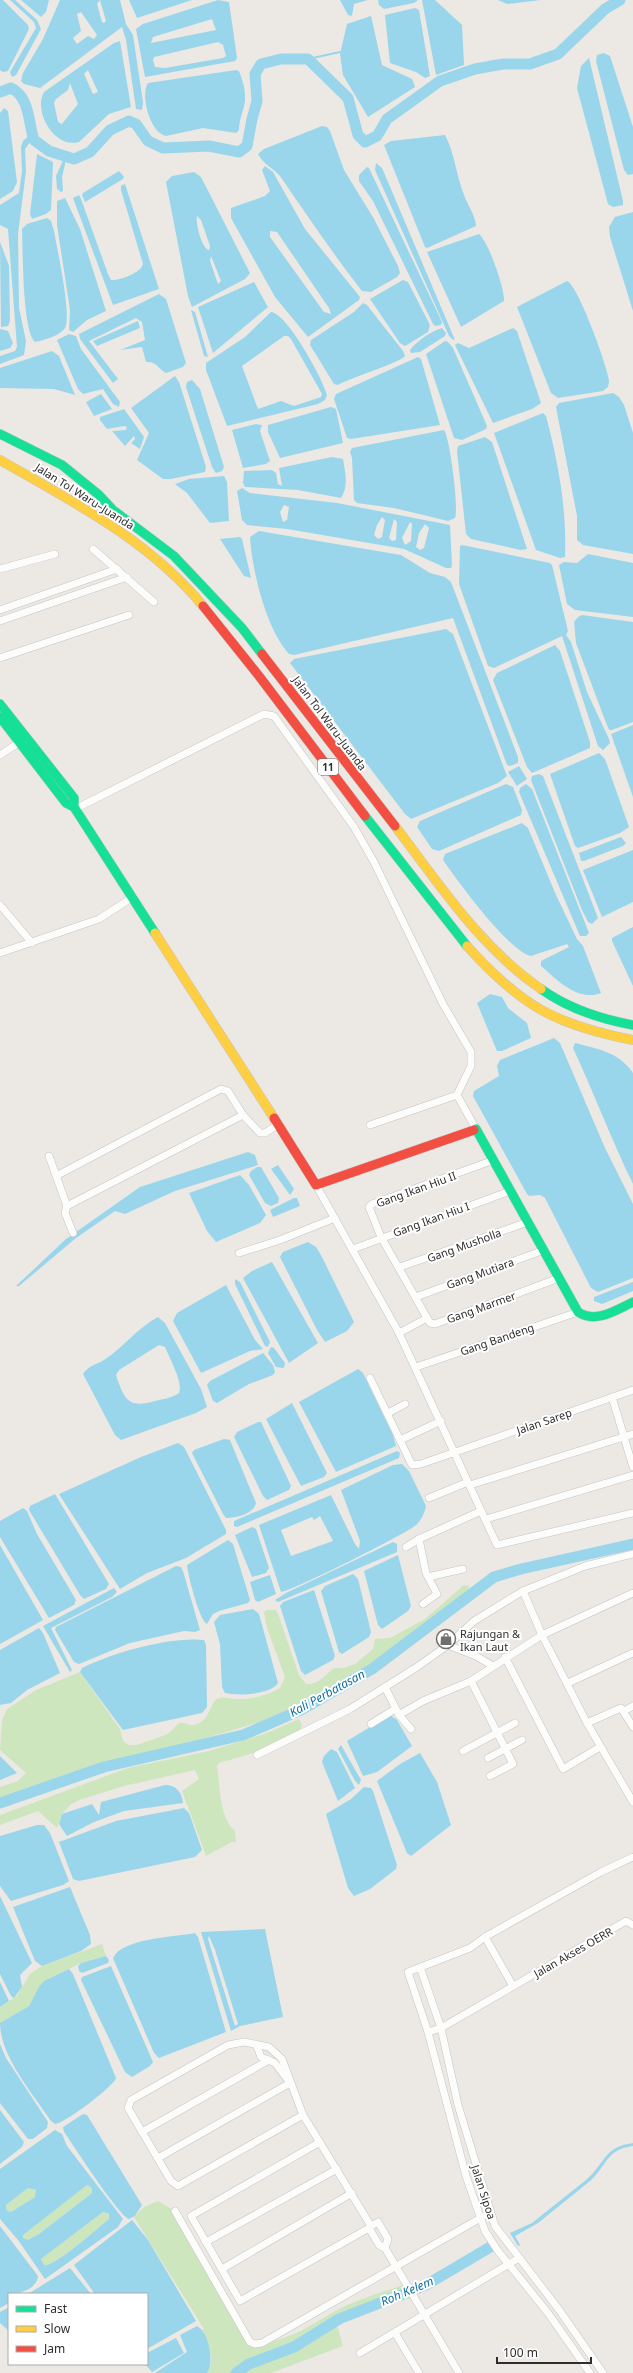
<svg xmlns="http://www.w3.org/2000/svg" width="633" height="2373" font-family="'Noto Sans',sans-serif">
	<rect width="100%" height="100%" fill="#ece8e4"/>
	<g fill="#cee6be">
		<path d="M464,1585L469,1586L468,1594L381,1660C369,1664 360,1672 349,1678C325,1693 301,1708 274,1717C184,1748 90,1765 0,1798V1787L18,1781L26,1773L0,1750L2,1720L7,1709L36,1690L80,1672L120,1729L123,1741L128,1745H137L168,1734L179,1723C184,1722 187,1725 192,1725C207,1724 209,1710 215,1700C223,1696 226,1698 234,1699C249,1700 267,1696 280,1688L285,1677L267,1628L264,1612L266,1610H276L278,1614L299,1675L306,1684C319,1685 325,1675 334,1668H344L355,1664L373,1649L375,1639L390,1638L425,1619Z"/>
		<path d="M299,1719L302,1725C299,1740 236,1759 221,1762L217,1765C220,1786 219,1817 235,1831L236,1842H232L206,1856L182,1791L199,1779L195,1770L124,1786L79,1800L70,1805L62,1814L57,1828L38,1811L0,1825V1815L128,1768L209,1751L267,1733Z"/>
		<polygon points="102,1944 106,1956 81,1963 44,1981 29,2006 0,2023 0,2007 17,1996 30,1974 42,1966"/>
		<polygon points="87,2185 92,2188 92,2193 39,2234 28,2240 23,2238 22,2235"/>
		<polygon points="28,2188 36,2190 35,2197 11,2212 7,2211 6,2205"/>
		<path d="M158,2201L175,2211L250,2342C282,2346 311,2325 337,2310C358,2299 383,2292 406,2284L414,2297L368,2312L337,2325L343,2346L271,2373H207C216,2362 209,2342 202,2330L204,2329L134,2217L144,2207Z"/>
		<path d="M103,2212L109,2215V2219C99,2227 54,2268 44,2265L41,2259Z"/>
	</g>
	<g fill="#99d6ec" fill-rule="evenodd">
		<polygon points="0,0 3,0 28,25 29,29 8,71 3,72 0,70"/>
		<polygon points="10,0 15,0 37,20 41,29 16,75 12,77 10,72 36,28 34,22"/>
		<polygon points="21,0 49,0 46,12 41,17"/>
		<path d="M60,0H120L126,24L133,35L143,102L142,110L136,109L126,40L122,27L40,88L24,84L21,81L23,73L43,39ZM100,0L106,21L104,23L102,22L97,4ZM81,12L97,35L94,39L88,36L77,44L73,38L81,31L77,14Z"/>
		<polygon points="129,0 192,0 137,18"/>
		<path d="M218,0L229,2L237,58L235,61L145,77L136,29L143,24ZM212,19L216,30L151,43L153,37ZM218,42L223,45L226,56L223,58L165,68L155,67L153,60L154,57Z"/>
		<polygon points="340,0 368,0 354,4 352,16 348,15"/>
		<polygon points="378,0 418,0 414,3 384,9 379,5"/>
		<polygon points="422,0 435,0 462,25 464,65 436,75"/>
		<polygon points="498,0 541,0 507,4"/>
		<polygon points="415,8 419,10 430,76 425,78 416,72 390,63 385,15"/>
		<polygon points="371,16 382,65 412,79 415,87 368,117 343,75 340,54 347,24"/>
		<path d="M120,41L131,107L109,114L79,142C54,149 33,111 44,92L114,43ZM88,70L98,92L93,94L84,74ZM70,83L78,104L62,124L58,122L54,103L56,99L68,90Z"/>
		<polygon points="604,53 610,56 633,127 633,174 628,175 624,170 596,61 597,55"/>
		<polygon points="589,58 623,201 623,205 613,207 608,204 577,88 581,66"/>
		<path d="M236,70L239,71C242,79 245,87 245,96C246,107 239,117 239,130L236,133L203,128L166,136C150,133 140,95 148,83Z"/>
		<polygon points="4,108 8,111 17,182 13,191 0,199 0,113"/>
		<path d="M322,126L327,127L330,131L344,170L374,219L398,266L400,273L397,277L371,292L362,291C333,254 307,215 280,176C273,168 263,164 258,154L264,149Z"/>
		<polygon points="32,133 33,138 25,149 26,171 18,234 19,308 26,341 24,355 0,364 0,356 15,351 17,347 8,229 0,225 0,205 19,193 22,171 21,147 23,141"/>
		<path d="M445,135C455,154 456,175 464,195C468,206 475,214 476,226L427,248L425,247L384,145L391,141Z"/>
		<polygon points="37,154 53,162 51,210 46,214 32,219 30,214"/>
		<polygon points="65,156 67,156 62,177 63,191 61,192 57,189 56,176"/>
		<polygon points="376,163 382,168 455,340 452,339 449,336 375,170"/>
		<path d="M265,166L273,172L305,229L360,297L359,300L308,337L275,297L231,218V208L265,196L270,191L262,170ZM270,231L277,232L329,308L331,314L324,312L270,237Z"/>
		<polygon points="367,167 369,168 442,322 441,325 435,326 433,324 373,201 359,181 359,175"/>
		<polygon points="119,171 124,177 123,179 85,202 82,195 83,193"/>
		<path d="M194,172L201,177L250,273L245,279L192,307L188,296L166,182L172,176ZM197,216L201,220L210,246L209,250C202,249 195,222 197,216ZM211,256L221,281L218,284L210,261Z"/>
		<path d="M125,184L159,289L113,305L73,198L79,195L81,199L108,274L111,280C119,281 141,273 143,264L121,190V186Z"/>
		<polygon points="65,198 80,229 106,311 87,320 73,332 69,330 70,310 57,225 57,201"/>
		<polygon points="633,212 633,311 610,237 609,227 615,217"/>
		<path d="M47,218L51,221L54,231C57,249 72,315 65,328C60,336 44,340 35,342C22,331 23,249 22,229L27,224Z"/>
		<path d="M479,234C488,241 505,289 504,301L461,327L427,252Z"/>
		<polygon points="0,242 9,266 10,321 8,326 1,327"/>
		<polygon points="403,280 408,282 430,325 428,332 405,346 400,343 370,299"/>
		<path d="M567,281C578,285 608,368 609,382L608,387L603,391L558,398L551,393L517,307Z"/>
		<polygon points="254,282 268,307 213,353 198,307"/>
		<path d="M159,294L166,299L186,363L183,367L166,373C158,369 157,361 146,362L142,347L120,350L145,340L142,322L136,318L89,341L118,379L113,383L80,339L79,334Z"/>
		<path d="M363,303L367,305L403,351L405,356C399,363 350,378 338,385L334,384L310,345L311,340L354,312Z"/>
		<polygon points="191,310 195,312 208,357 204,356"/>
		<path d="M271,312C287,313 323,379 327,395L325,400L318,404L227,426L206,370V363L245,337ZM284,336H288L291,339L322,394L321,397L294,406L281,401L258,409L242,366Z"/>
		<polygon points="138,321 140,328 97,346 93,341"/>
		<path d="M442,328L446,333L445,336L420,352L411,353L410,350C417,341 431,331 442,328Z"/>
		<polygon points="513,328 517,331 541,403 532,409 493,423 455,345 458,343 469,348"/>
		<polygon points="0,329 8,331 13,343 10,348 0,351"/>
		<polygon points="69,334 76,336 81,349 120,402 119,407 113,404 103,389 83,394 78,389 57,340"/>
		<polygon points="445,341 448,342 453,348 487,426 486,429 462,440 454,438 426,354"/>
		<polygon points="52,351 59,356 75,395 54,389 0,388 0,368"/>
		<polygon points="418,357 421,359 440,425 351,439 347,438 334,399 336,394"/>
		<polygon points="175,376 179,382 206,467 205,472 171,479 163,479 137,460 149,433 131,408"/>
		<polygon points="192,380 200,389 224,467 222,471 216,473 212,467 186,387 187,382"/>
		<polygon points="613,393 619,397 624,405 633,433 633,554 583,545 577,540 577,516 556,407 559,403"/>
		<polygon points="101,394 112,409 94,416 86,402"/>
		<polygon points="331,407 336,409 343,443 280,458 268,432 268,425"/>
		<polygon points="124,409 144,437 140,449 131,443 135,439 134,436 125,446 112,431 126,430 127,427 124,426 107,429 100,420 100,417"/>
		<path d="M543,413L546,416C558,461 567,510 565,557L560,558L536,550L494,433Z"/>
		<polygon points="256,424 262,425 260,431 270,461 266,464 243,468 232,430"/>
		<path d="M444,430C450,438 459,508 455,518L448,521L394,508L357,503L354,500L352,458L350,452L352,448Z"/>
		<polygon points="485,437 492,442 527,549 521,550 471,539 466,534 457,451 458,446"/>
		<path d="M332,457L343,459C345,472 349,486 341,498L298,490L245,487L243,483L244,471L272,470L276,473L278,484L282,486L279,468Z"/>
		<polygon points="224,476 227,482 229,521 210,523 187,493 175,484 189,479"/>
		<path d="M242,488L250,493L337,503L450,525L452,565L451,568H446L404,549L287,529L247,525L242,520L237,491ZM284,505L289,507L287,520L283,522L280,512ZM382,517L385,520L382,537L378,539L374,535L377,525ZM394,519L397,522L396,540L392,541L389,538ZM410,522L412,524L411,541L405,545L402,538ZM425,524L429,528L424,548L420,550L416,547L419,533Z"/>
		<path d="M259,531L401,555L430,573L445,577L451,582L518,757V763L510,766L507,765L453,618L294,655L289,654C266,629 252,570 250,537Z"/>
		<polygon points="240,537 242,539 251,578 244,576 220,539"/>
		<polygon points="462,545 550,563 552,565 568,631 566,635 571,642 587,692 609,739 610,743 603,750 598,746 562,636 494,668 488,666 459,584 460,546"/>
		<polygon points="588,554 633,563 633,617 575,610 567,604 559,565 564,562 577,563"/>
		<polygon points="582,615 633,622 633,722 612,730 609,730 605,720 576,643 574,622 578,617"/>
		<polygon points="446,629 453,634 507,776 498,783 411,819 405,814 290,663 294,659"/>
		<polygon points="555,645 560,651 590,742 590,748 532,773 527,767 493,680 497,673"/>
		<polygon points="633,725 633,797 611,734"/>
		<polygon points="599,753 605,759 629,827 620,833 578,848 575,846 550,774"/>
		<polygon points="519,766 527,779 517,786 508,772"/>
		<polygon points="539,774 543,776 598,918 592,924 588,922 582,910 531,780 532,776"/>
		<polygon points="506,784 513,787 522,810 521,815 439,851 432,849 417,827 420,821"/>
		<polygon points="526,784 532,789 589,933 586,936 580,936 519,792 520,788"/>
		<path d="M522,823L528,828L556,895L577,939L583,946L601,993C578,1002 557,980 541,966V961L569,947L567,944L531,956C508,951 457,880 443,860L445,854Z"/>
		<polygon points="621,837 626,843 623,846 584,861 581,861 579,853"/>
		<polygon points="633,850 633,902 602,917 583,870"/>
		<polygon points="633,927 633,986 612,941 612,938"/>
		<polygon points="490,994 502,997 508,1008 527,1023 531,1038 502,1051 497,1051 477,1003"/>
		<polygon points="554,1038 560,1043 605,1148 633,1204 633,1278 598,1292 591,1288 545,1198 540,1195 529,1196 527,1194 473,1096 474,1091 499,1076 497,1066 500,1060"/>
		<path d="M575,1043C598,1049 619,1052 633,1073V1184C611,1139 594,1093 573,1048Z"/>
		<polygon points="248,1152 255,1155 258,1165 175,1191 125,1214 115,1211 76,1238 19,1286 16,1286 66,1239 140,1187"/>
		<polygon points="278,1165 294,1189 290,1195 271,1169"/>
		<polygon points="257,1167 261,1167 279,1198 278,1203 271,1206 265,1203 249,1175 251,1171"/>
		<polygon points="240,1175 249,1185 266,1215 260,1223 216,1242 207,1231 189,1193"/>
		<polygon points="294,1198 297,1198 300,1206 273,1217 270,1210"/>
		<polygon points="308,1242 316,1247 321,1255 354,1322 347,1331 325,1342 317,1330 280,1257 283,1252"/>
		<polygon points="272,1262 318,1343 289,1363 243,1278 252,1271"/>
		<polygon points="235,1279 240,1282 270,1342 268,1347 265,1346 235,1284"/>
		<polygon points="633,1282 633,1291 602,1304 594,1301 594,1297"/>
		<polygon points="226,1285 255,1340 263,1349 250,1351 201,1373 173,1321 177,1313"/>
		<path d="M158,1317L165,1323L201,1389L207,1407L196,1413L121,1440L115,1435L83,1374C89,1365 96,1365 104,1360C123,1348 137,1328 158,1317ZM159,1345L165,1347C169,1357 184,1384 179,1393C172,1398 163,1399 155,1401C128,1409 124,1399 116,1375L119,1370Z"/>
		<polygon points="271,1347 274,1348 285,1363 284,1368 276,1367 268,1353"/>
		<polygon points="263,1353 273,1365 275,1372 273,1375 249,1384 217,1403 213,1401 207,1385 210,1381"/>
		<polygon points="358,1369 363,1373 393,1435 396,1446 336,1472 299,1402"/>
		<polygon points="292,1403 327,1473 324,1477 301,1486 266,1419"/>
		<polygon points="258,1422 261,1422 291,1486 289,1490 267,1500 263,1496 234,1437 237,1432"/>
		<path d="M224,1439L230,1440L256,1503C254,1514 235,1518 226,1518L223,1514L192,1453L194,1450Z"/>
		<polygon points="178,1443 184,1447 226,1530 226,1534 186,1558 147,1573 120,1589 59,1494 141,1457"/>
		<polygon points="397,1451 400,1453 399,1458 237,1527 234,1526 234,1521"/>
		<path d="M402,1464L409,1471L426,1506C425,1512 421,1521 416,1525C406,1534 290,1592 281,1592L259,1525L331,1495L355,1544L359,1549L360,1541L341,1490L393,1465ZM320,1516L333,1541L291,1556L281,1530L312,1517L314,1520Z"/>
		<polygon points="55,1494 109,1584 106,1589 84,1599 80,1595 29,1510 30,1506"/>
		<polygon points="23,1508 27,1511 37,1534 76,1600 74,1605 49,1618 0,1537 0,1521"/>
		<polygon points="252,1527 256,1529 269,1568 266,1573 252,1577 235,1535"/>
		<path d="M228,1540L233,1544L250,1600L248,1603L219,1611L213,1614L207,1624C199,1620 188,1575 187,1565Z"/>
		<polygon points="393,1542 397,1544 397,1552 278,1602 275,1600 286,1593"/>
		<polygon points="0,1545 43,1620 0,1644"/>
		<polygon points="398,1555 411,1606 408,1611 382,1629 378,1625 364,1571"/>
		<polygon points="176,1566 181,1567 183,1571 200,1630 195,1632 184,1631 130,1643 79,1664 74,1662 55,1630 56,1627"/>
		<polygon points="353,1574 358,1579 371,1632 369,1637 342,1654 339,1652 321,1591 325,1586"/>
		<polygon points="270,1575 276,1594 258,1602 255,1600 250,1582"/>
		<polygon points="114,1588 117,1592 112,1597 51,1628 72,1670 70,1672 43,1626"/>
		<polygon points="314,1590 335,1656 333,1660 305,1675 301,1671 280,1606 283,1602"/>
		<path d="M253,1609L259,1614L278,1683C270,1695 237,1696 225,1693L222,1687L220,1644L214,1622L220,1615Z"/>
		<polygon points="39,1628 43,1633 60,1673 27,1690 11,1703 0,1705 0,1650"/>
		<path d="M204,1640L206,1645L207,1707L202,1713L123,1730L80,1672L82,1668C111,1653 171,1636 204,1640Z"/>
		<polygon points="390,1715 397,1720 412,1746 377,1772 363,1776 347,1741"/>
		<polygon points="341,1745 361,1780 359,1785 355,1781 338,1749"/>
		<polygon points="331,1749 337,1752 355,1788 338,1801 322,1762 324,1756"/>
		<polygon points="420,1753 437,1782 451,1825 411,1856 407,1853 377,1781 400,1764"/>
		<polygon points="0,1756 17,1773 0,1780"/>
		<path d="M165,1785C176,1785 182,1792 183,1803L124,1811L94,1822L67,1836L59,1824L62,1814L92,1804L99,1815L101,1802Z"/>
		<polygon points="364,1787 371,1788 373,1791 397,1865 396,1869 370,1889 354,1896 348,1888 326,1814 351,1799"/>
		<polygon points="184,1808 189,1813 202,1850 195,1857 79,1881 73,1879 59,1842 116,1821"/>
		<polygon points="37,1825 44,1825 50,1833 69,1881 63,1885 11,1901 0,1886 0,1836"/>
		<polygon points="70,1887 90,1935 91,1944 81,1951 42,1966 35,1961 13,1907"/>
		<polygon points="0,1896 32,1963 20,1975 22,1987 14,1998 11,1996 0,1974"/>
		<path d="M265,1929L283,2017L240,2026L231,2031L201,1932ZM209,1936L215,1950L238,2024L235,2026L208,1939Z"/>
		<path d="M195,1933L198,1937L226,2032L159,2058L154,2053L113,1958C122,1938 176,1937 195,1933Z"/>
		<polygon points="106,1956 109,1960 108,1963 82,1973 79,1971 78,1966 81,1963"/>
		<polygon points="111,1966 153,2062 150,2066 132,2077 125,2072 81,1980 82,1977"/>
		<path d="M69,1969L73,1974L116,2078C113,2087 64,2124 55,2124L51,2121C33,2094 0,2056 0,2023L29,2006L39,1987L44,1981Z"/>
		<polygon points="0,1982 9,2001 0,2007"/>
		<polygon points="0,2044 6,2058 48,2122 47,2128 33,2139 28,2139 0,2103"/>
		<polygon points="0,2110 24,2142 22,2147 0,2164"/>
		<path d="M83,2114L87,2115L142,2205L135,2216L129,2219C118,2215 74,2146 64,2132L63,2127Z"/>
		<path d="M55,2130L62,2134L67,2146L123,2219L118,2227L45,2279L18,2240L0,2219V2169ZM87,2185L92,2188V2193L39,2234L28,2240L23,2238V2235ZM28,2188L36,2190L35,2197L11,2212L7,2211L6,2205ZM103,2212L109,2214V2219C99,2227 54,2268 44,2265L41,2259Z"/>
		<path d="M633,2143V2146C606,2149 607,2166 590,2181L538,2223L515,2236L520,2245L518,2246L510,2233L532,2223L586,2180C606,2163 603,2147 633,2143Z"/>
		<polygon points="132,2220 148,2240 196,2321 147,2349 147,2294 95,2294 74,2265"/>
		<path d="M0,2226L38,2276C37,2289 19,2294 9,2294V2303L0,2308Z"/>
		<polygon points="70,2268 91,2294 28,2294"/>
		<polygon points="9,2307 9,2331 0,2323 0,2312"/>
		<path d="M197,2326C209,2332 215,2363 207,2373H155L187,2352L180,2335Z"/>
		<polygon points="176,2338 184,2353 152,2372 145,2364 147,2364 147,2353"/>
	</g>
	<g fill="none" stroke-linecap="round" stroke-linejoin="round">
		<polyline stroke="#99d6ec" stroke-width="2" points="308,59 340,52"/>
		<g stroke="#99d6ec" stroke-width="11">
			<path d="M0,92L11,88C30,97 28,122 34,140L49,151L74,159L90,152L110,130L129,121L136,124L148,141L163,148L209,146L239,152L247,146L252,119L257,101L255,74L261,64L281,59H308L348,98L358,135L365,142L377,136L387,119L440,81L475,69L503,64H530L558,54L605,9L620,0"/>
			<polyline points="0,1803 104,1767 243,1735 301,1710 372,1669 494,1577 521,1569 633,1544"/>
			<polyline points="236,2373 249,2364 294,2347 339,2319 426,2285 492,2246"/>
		</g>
		<defs>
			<g id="street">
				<polyline points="93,549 154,602"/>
				<polyline points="0,569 55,554"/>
				<polyline points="0,610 117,569"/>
				<polyline points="0,621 127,577"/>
				<polyline points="0,658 129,615"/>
				<polyline points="0,755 23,740"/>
				<polyline points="75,809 264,714 274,716 354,827 374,862 443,1004 471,1052 471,1066 457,1095 476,1129"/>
				<polyline points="0,905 32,943"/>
				<polyline points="0,953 99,919 133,897"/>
				<polyline points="370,1125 457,1095"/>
				<polyline points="49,1156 67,1206"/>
				<polyline points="494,1160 372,1204 369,1207 381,1237 430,1323 435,1324 559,1278"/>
				<polyline points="56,1176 221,1089 228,1091 243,1115 260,1133 265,1133 279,1124"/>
				<polyline points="316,1185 399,1333 497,1545 633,1513"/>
				<polyline points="73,1233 65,1213 67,1206 243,1115"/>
				<polyline points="353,1249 510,1191"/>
				<polyline points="239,1253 280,1240 335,1218"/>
				<polyline points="400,1267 528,1222"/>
				<polyline points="416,1297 544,1250"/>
				<polyline points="399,1333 427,1318"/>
				<polyline points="416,1367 578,1312"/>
				<polyline points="370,1378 412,1465 421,1464 633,1390"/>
				<polyline points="612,1397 633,1467"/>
				<polyline points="388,1413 405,1404"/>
				<polyline points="400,1440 441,1421"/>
				<polyline points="470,1485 633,1434"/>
				<polyline points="429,1498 468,1482"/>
				<polyline points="486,1519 633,1475"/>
				<polyline points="419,1539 426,1573 437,1594 423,1604"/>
				<polyline points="406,1547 419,1539 481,1511"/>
				<polyline points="428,1577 463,1569"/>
				<polyline points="523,1591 542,1635 587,1723 621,1708 633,1727"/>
				<polyline points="448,1645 476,1656 493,1666"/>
				<polyline points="505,1657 563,1769 600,1747"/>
				<polyline points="471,1681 513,1764 490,1776"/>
				<polyline points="568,1683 633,1653"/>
				<polyline points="385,1687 399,1715 423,1701 471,1681 542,1635 633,1593"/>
				<polyline points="624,1711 633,1706"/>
				<polyline points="399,1715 411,1729"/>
				<polyline points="587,1723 633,1802"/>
				<polyline points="371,1724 395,1709"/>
				<polyline points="463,1751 515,1723"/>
				<polyline points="257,1755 350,1709 417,1667 448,1645 474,1621 523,1591 585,1566 633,1554"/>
				<polyline points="488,1758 522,1740"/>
				<polyline points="485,1937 513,1986"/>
				<polyline points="420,1967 441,2028 458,2105 495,2226 560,2311 603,2373"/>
				<polyline points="428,2032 441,2028 626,1921 633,1925"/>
				<polyline points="256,2044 261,2057 275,2063 290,2083"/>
				<polyline points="303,2115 178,2186 171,2181 128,2108 131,2100 228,2045 244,2042 269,2047 282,2059 303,2115 371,2226 369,2228 379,2245 385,2248 459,2373"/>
				<polyline points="142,2132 269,2060"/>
				<polyline points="320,2142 191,2216 240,2301 369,2228"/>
				<polyline points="158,2158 290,2083"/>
				<polyline points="175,2211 250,2342 255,2344 262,2343 484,2216"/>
				<polyline points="371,2226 378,2222 388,2239 385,2248"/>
				<polyline points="206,2242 337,2169"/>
				<polyline points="222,2269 352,2193"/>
				<polyline points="395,2333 419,2373"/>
				<polyline points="360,2353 519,2258"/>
				<polyline points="590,2373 548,2313 498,2251 485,2231 466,2176 428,2032 408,1972 470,1948 485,1937 601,1872 633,1857"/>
			</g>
			<g id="fast">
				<polyline points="0,434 62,465 99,495 113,510 174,556 242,628 262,654"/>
				<polyline points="0,704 74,798 74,807"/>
				<polyline points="0,717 66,803 74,807 155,933"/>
				<polyline points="365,816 467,946"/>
				<path d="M541,989C569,1009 600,1019 633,1025"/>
				<path d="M474,1130L476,1129L578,1312C596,1324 616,1310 633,1302"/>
			</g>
			<g id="slow">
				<path d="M0,460C73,502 149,540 203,606"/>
				<path d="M395,826C439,884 480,947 541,989"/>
				<polyline points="155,933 274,1118"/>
				<path d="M467,946C520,1005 555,1025 633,1040"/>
			</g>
			<g id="jam">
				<polyline points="203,606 259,676 365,816"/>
				<polyline points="262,654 395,826"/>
				<polyline points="274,1118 316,1185 474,1130"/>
			</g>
		</defs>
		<use href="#street" stroke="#c5c4c5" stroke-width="8"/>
		<use href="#fast" stroke="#c5c4c5" stroke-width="10"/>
		<use href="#slow" stroke="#c5c4c5" stroke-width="10"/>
		<use href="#jam" stroke="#c5c4c5" stroke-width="10"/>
		<use href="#street" stroke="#fcfcfb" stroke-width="7"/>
		<use href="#fast" stroke="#16e098" stroke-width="9"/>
		<use href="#slow" stroke="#ffcf43" stroke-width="9"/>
		<use href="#jam" stroke="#f24e42" stroke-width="9"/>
	</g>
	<defs>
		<symbol id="shop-ring" viewBox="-11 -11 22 22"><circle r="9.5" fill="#fff" stroke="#706f6e" stroke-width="1.5"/><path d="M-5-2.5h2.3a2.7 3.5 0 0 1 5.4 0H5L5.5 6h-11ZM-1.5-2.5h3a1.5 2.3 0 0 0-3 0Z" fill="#706f6e"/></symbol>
	</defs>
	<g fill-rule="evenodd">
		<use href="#shop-ring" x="435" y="1628" width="22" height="22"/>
	</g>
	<g text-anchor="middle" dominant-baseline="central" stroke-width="4" stroke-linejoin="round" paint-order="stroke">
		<rect fill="#fff" stroke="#6d6d6d" stroke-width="1" x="318" y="759" width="20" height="16" rx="3"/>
		<g font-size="10" font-weight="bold" fill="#2e2e2e">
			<text x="328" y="767">11</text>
		</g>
		<g font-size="11" fill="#2e2e2e" stroke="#fff">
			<text transform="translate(85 496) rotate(32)">Jalan Tol Waru–Juanda</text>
			<text transform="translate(330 723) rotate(53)">Jalan Tol Waru–Juanda</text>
			<text transform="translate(416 1189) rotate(-20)">Gang Ikan Hiu II</text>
			<text transform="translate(431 1219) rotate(-20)">Gang Ikan Hiu I</text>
			<text transform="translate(464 1245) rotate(-20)">Gang Musholla</text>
			<text transform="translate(480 1273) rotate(-20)">Gang Mutiara</text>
			<text transform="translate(481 1307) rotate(-20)">Gang Marmer</text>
			<text transform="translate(497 1339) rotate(-19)">Gang Bandeng</text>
			<text transform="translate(544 1421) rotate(-19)">Jalan Sarep</text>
			<text transform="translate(573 1952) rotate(-30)">Jalan Akses OERR</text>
			<text transform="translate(484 2192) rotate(72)">Jalan Sipoa</text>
		</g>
		<g font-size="11" fill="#2e2e2e" stroke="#fff" text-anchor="start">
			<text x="460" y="1633">Rajungan &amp;<tspan x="460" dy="13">Ikan Laut</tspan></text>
		</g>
		<g font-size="12" font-style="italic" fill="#0d6fa3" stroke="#fff">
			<text transform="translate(327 1693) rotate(-29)">Kali Perbatasan</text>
			<text transform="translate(407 2291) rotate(-23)">Roh Kelem</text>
		</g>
	</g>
	<rect x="8" y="2293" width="140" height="72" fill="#ffffff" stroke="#ababab"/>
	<rect x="16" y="2306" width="20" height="6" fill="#16e098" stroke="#ababab"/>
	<text x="44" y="2313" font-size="12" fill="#2e2e2e">Fast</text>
	<rect x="16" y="2326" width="20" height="6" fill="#ffcf43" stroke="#ababab"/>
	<text x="44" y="2333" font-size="12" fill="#2e2e2e">Slow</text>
	<rect x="16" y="2346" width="20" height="6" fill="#f24e42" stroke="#ababab"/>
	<text x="44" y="2353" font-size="12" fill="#2e2e2e">Jam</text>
	<path d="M497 2357v6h94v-6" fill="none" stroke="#2e2e2e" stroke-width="2"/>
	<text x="503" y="2357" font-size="12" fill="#2e2e2e" stroke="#ffffff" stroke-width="3" paint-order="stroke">100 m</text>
</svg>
